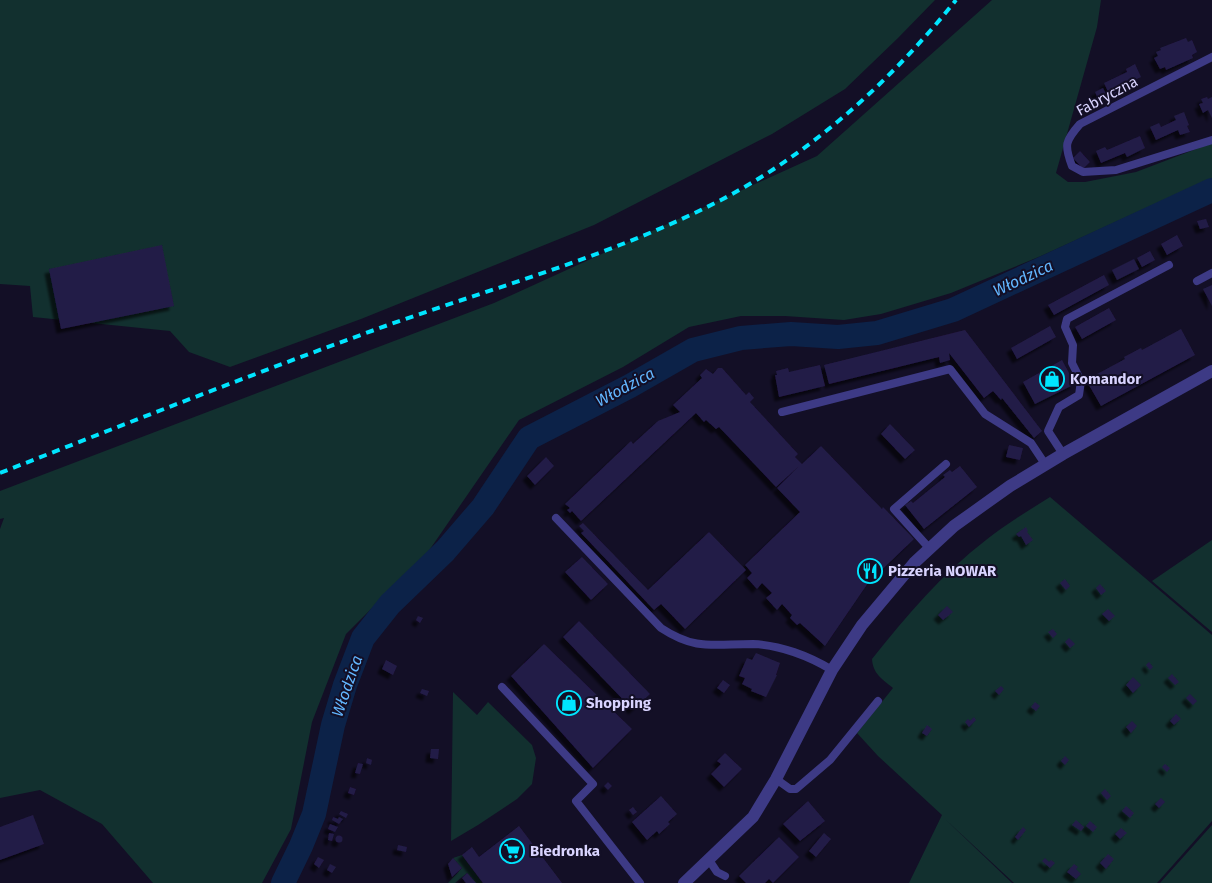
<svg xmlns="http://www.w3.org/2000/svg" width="1212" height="883" font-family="'Fira Sans',sans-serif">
	<defs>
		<filter id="shadow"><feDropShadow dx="-4.5" dy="4.5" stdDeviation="1" flood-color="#0009"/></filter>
	</defs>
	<rect width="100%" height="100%" fill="#130f26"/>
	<g fill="#12302f">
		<polygon points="0,0 935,0 898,38 845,89 772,134 594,225 361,319 230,367 189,352 170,331 33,317 30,286 0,284"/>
		<polygon points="992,0 1101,0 1097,27 1056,173 1068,182 1085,182 1136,172 1212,143 1212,178 1041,256 951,293 881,314 844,320 785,316 741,316 689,327 623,367 519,420 428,552 346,634 312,722 291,829 262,883 153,883 102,824 40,790 0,798 0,529 4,518 0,519 0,491 494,303 817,156"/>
		<path d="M1050,497L1212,635V821L1157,883H1014L945,819L1012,883H909L942,815L878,756L857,733L893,688C882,679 873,674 872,659C906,616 943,573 986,540C1006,524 1028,511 1050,497Z"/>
		<polygon points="1212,540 1212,632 1152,581"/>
		<polygon points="453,692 477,715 488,702 532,745 536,758 532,784 517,799 478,825 451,841"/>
		<polygon points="1212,825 1212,883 1160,883"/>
		<polygon points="462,855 483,883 476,883 467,873 455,883 448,883 462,868 453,858"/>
	</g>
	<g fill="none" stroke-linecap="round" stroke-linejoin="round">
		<polyline stroke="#0c2248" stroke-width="24" points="283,883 301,846 314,814 333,725 345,685 363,638 390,604 445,551 483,507 529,438 630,386 693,350 741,338 791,334 838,337 877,333 953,310 1212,190"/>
	</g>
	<g fill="#241b47" filter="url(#shadow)">
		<polygon points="1186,38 1188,42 1192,40 1197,52 1192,55 1193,58 1166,70 1165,67 1160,69 1154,58 1158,56 1156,52 1161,50 1160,48"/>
		<polygon points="1135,64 1141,77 1117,88 1119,92 1110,96 1104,83 1127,72 1126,69"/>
		<polygon points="1103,88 1108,98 1099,101 1095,92"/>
		<polygon points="1207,97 1208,99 1212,97 1212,118 1208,110 1203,113 1199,104 1203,103 1201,99"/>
		<polygon points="1184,112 1189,125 1187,126 1190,132 1180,135 1178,130 1156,140 1150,127 1159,123 1161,127 1176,120 1174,116"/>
		<polygon points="1140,136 1145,148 1127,157 1125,153 1101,163 1096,151 1105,147 1107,150"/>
		<polygon points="1080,151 1090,162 1083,169 1073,158"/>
		<polygon points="1206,219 1209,227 1200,229 1197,221"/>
		<polygon points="1177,235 1183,246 1167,255 1161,244"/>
		<polygon points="162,245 174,306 61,329 49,269"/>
		<polygon points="1150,251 1155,260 1142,267 1137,258"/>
		<polygon points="1134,259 1139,269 1117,280 1112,270"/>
		<polygon points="1104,275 1109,285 1054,315 1048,305"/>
		<polygon points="1212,285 1212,306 1203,289"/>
		<polygon points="1109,308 1116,320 1082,339 1075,327"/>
		<polygon points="1050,326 1056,337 1017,359 1011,348"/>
		<polygon points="1181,329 1195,355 1101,406 1086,380 1125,359 1124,357 1141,348 1142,350"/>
		<polygon points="965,330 1042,431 1034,438 1002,398 1001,400 993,391 984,398 949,353 950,360 940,363 939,357 829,384 824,365"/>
		<polygon points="1062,360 1075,384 1035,404 1023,382"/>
		<polygon points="820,365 825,386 779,397 775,375 777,375 776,371 788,368 789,372"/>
		<polygon points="718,368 722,368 746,395 749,392 754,398 750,402 798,454 795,457 802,464 821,446 882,509 883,507 914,539 868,583 825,646 800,623 797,625 790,618 792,615 782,604 777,610 766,598 772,593 762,583 757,589 747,578 752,573 745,565 800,512 777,488 799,466 776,487 719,427 716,429 706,420 704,422 696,413 581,521 572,511 570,513 567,510 570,508 565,504 631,441 633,444 658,421 680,412 673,405 702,378 700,375 706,369 713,374"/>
		<polygon points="890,424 915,450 905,459 881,434"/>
		<polygon points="1009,445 1023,448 1020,460 1006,457"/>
		<polygon points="546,457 554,466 535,485 527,476"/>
		<polygon points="960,466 977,487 924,529 905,505 911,501 913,503 945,477 943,475 950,470 952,472"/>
		<polygon points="583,523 648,590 709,532 746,570 685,629 661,604 654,610 581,533 584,531 579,526"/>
		<polygon points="1026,527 1028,531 1027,532 1033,540 1026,545 1021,536 1019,537 1016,534"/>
		<polygon points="582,557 608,584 591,600 565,572"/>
		<polygon points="1065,579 1070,586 1066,590 1060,583"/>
		<polygon points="1100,584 1106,591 1101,595 1096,588"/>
		<polygon points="947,606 953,612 943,620 938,615"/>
		<polygon points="1108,609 1115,616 1109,621 1102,614"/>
		<polygon points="418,616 423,618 420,623 416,620"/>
		<polygon points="579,621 650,694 633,710 563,637"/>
		<polygon points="1053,629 1057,634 1053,638 1048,632"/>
		<polygon points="1069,638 1075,644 1070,648 1065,642"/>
		<polygon points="544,644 632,729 593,768 511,676"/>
		<polygon points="756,653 780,663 776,675 777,675 766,697 751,691 752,689 742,684 745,678 739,676 747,658 752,660"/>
		<polygon points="386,660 397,666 393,675 382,669"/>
		<polygon points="1149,662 1153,667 1150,670 1146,665"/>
		<polygon points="1172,674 1179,682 1175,685 1168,678"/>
		<polygon points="1133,677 1141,685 1133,693 1126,685"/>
		<polygon points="723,680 730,685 724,693 717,688"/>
		<polygon points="1001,686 1004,689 999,695 995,691"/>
		<polygon points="422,689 429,691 427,696 420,693"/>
		<polygon points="1190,694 1197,701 1193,705 1186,698"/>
		<polygon points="1035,702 1040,706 1036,711 1031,707"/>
		<polygon points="1176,714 1181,719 1174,725 1170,721"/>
		<polygon points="974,717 976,720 969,727 965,722 968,719 970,721"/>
		<polygon points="1132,721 1137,726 1131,733 1126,727"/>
		<polygon points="927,725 932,729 927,736 922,733"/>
		<polygon points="431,749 439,749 438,759 430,758"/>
		<polygon points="725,753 742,769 724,787 711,774 721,764 717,761"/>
		<polygon points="1065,756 1069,760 1065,765 1061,761"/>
		<polygon points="367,758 372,760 371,765 366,763"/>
		<polygon points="358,763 363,764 360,774 355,773"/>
		<polygon points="1165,764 1170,768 1167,772 1162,767"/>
		<polygon points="608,782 612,786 608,790 604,786"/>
		<polygon points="350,787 356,789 354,795 348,793"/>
		<polygon points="1105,789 1111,796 1107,800 1101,793"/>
		<polygon points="661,796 677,814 668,822 670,824 659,834 657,831 647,840 632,822"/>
		<polygon points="1161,798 1165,802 1159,808 1155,804"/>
		<polygon points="808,801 825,821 800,841 783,824"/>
		<polygon points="1126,806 1134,813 1130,818 1122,811"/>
		<polygon points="633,807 637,812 633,815 629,810"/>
		<polygon points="341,811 348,814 346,818 339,814"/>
		<polygon points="33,815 44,844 0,860 0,827"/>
		<polygon points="333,817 338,819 339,817 343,819 339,824 332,820"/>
		<polygon points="1076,820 1084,827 1081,831 1072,825"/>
		<polygon points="1090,821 1097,827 1093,832 1086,826"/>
		<polygon points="330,824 338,827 335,832 328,829"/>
		<polygon points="519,826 562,883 483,883 462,855 472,847 479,857"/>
		<polygon points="1023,827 1026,830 1018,840 1015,837"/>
		<polygon points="1121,828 1127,833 1120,839 1115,834"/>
		<polygon points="329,833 334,834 332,841 328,840"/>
		<polygon points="824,833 831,839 816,857 809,851"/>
		<circle cx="339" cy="839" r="3.5"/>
		<polygon points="779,837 799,857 773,883 769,879 765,883 746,883 739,876"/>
		<polygon points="398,845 407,847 406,852 397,850"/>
		<polygon points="1108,854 1114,859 1106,869 1100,863"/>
		<polygon points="318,857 324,860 319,868 314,864"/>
		<polygon points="453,858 462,868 452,877 448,864"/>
		<polygon points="1045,858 1049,862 1051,860 1055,863 1050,868 1042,861"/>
		<polygon points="330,864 336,867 332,873 327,870"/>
		<polygon points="1074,864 1078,867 1076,869 1081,874 1076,879 1067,872"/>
		<polygon points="467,873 476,883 466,883 462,878"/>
	</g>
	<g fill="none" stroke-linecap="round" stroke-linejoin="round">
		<g stroke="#3d3a85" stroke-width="8">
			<path d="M1212,57L1080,124C1065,141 1064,145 1072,166L1083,172L1116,170L1212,140"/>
			<polyline points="1197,281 1212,273"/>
			<polyline points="782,412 950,369 985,414 1031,443 1045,464"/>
			<polyline points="1063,454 1048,431 1059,407 1079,395 1081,381 1072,363 1073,345 1065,327 1067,319 1169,265"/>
			<path d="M556,518L661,628C696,651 713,644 753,644C780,645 809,656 832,670"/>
			<polyline points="930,549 894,509 946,464"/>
			<polyline points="502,687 593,784 576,801 640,883"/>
			<polyline points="776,779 790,789 796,789 830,760 878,701"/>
			<polyline points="709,860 717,872 725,876"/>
		</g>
		<polyline stroke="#3d3a85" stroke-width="12" points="684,883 753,817 776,779 832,670 862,625 914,563 954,526 1010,486 1063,454 1212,371"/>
		<path stroke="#00e5ff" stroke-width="4" stroke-dasharray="8 6" stroke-linecap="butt" d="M0,473C130,422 260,371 391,324C502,285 616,254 721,200C813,152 892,80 956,0"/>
	</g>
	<defs>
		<symbol id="shop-ring" viewBox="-11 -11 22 22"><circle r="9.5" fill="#130f26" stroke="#00e5ff" stroke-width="1.5"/><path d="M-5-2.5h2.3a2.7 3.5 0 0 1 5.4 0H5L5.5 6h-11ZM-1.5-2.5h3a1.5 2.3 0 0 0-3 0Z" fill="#00e5ff"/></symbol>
		<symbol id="restaurant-ring" viewBox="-11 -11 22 22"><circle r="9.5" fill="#130f26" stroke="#00e5ff" stroke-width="1.5"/><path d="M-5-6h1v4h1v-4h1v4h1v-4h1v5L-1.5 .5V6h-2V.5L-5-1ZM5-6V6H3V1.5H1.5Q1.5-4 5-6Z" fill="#00e5ff"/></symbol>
		<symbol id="supermarket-ring" viewBox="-11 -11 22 22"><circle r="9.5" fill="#130f26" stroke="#00e5ff" stroke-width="1.5"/><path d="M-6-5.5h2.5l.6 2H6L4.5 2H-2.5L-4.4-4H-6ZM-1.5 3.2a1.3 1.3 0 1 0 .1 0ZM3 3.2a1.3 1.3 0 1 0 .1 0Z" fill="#00e5ff"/></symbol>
	</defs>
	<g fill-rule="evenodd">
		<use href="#shop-ring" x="1038" y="365" width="28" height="28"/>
		<use href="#restaurant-ring" x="856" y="557" width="28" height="28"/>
		<use href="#shop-ring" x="555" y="689" width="28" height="28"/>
		<use href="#supermarket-ring" x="498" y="837" width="28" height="28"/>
	</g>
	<g text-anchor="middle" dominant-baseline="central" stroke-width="4" stroke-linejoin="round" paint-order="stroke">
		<g font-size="15" fill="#d9d4ff" stroke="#130f26">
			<text transform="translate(1107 96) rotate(-28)">Fabryczna</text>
		</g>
		<g font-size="15" font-weight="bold" fill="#d9d4ff" stroke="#130f26" text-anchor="start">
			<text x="1070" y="379">Komandor</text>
			<text x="888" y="571">Pizzeria NOWAR</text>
			<text x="586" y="703">Shopping</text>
			<text x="530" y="851">Biedronka</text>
		</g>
		<g font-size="16" font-style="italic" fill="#62b6ff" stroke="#130f26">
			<text transform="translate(1023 278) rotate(-25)">Włodzica</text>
			<text transform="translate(625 387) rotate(-28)">Włodzica</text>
			<text transform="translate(347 686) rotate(-71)">Włodzica</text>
		</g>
	</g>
</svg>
